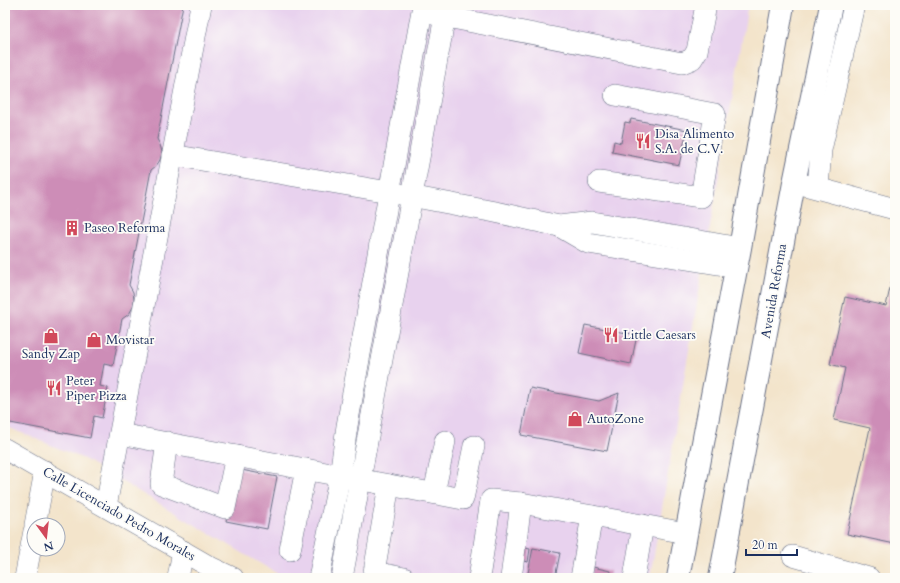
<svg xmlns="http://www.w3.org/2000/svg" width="900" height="583" font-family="Cardo,serif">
	<rect width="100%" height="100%" fill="#fdfcf7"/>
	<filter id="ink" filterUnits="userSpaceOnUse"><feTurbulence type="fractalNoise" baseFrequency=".025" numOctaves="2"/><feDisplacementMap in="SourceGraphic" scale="8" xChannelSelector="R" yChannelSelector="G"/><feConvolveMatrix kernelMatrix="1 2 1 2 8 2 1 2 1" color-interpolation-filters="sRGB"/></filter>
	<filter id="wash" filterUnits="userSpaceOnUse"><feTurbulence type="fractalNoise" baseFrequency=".012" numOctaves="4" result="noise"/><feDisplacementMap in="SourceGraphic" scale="16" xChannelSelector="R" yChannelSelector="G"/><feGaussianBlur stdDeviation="0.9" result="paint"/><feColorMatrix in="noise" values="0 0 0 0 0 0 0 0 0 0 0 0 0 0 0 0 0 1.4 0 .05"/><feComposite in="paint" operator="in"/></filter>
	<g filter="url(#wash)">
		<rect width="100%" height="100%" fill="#f3e4cb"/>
		<polygon fill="#e8d2ee" points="5,5 748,5 650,578 290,578 278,574 84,459 5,426"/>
		<g id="blocks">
			<g fill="#cd8db7">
				<polygon points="5,5 183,5 157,139 160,145 162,152 160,160 156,166 151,170 129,285 133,292 134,300 133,307 129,314 122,319 113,366 104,364 100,386 108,388 102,418 94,416 90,438 5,422"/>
				<polygon points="631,119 687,130 679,165 612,152 614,141 621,143 625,122 630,123"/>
				<polygon points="893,275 895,275 895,544 847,534 870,428 834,420 845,368 830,364 845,297 886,306"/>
				<polygon points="585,325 637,335 631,364 579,353"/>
				<polygon points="530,388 599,401 619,393 607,451 521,435"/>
				<polygon points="236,469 277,477 267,529 226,521"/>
				<polygon points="521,547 530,549 528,562 518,560"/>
				<polygon points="533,548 560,553 555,578 527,578"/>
				<polygon points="593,567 610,571 609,578 591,578"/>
			</g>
		</g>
	</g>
	<g filter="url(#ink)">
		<use href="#blocks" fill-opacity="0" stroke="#676e84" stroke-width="1"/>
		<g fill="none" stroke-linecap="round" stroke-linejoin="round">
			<defs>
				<g id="minor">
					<polyline points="432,14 682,63 692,59 697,51 706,5"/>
					<polyline points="172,155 389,192 495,212 559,226 588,243 736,267"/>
					<polyline points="599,182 701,197 715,114 615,95"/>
					<polyline points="805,185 895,209"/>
					<polyline points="818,187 821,150 854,5"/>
					<polyline points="559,226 592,222 740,248"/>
					<polyline points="120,434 463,499 474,446"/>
					<polyline points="167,442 161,484 225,508 236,456"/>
					<polyline points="5,449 212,568 233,578"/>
					<polyline points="389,485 374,572 404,578"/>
					<polyline points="434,493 445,441"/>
					<polyline points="106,506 201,5"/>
					<polyline points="35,525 45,471"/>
					<polyline points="290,550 306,469"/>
					<polyline points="793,556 869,578"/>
					<polyline points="25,578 34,531"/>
					<polyline points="178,578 183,551"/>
					<polyline points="319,578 340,475 347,426 423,5"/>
					<polyline points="342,578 447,5"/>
					<polyline points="479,578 491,500 521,503"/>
					<polyline points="511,578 521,503 686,533"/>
					<polyline points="581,578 592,516"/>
					<polyline points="634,578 643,525"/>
				</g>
				<g id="major">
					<polyline points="678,578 696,480 740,248 783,5"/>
					<polyline points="720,578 794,183 831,5"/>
				</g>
			</defs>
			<use href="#minor" stroke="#676e84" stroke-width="22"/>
			<use href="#major" stroke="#676e84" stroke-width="24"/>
			<use href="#minor" stroke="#fff" stroke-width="21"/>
			<use href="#major" stroke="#fff" stroke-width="22"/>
		</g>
	</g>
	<defs>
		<symbol id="restaurant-bare" viewBox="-9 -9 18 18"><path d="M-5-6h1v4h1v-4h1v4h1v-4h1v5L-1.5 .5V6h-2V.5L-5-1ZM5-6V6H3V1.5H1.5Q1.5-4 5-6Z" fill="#d1495b" stroke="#fdfcf7" stroke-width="2.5" paint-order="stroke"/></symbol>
		<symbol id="building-bare" viewBox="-9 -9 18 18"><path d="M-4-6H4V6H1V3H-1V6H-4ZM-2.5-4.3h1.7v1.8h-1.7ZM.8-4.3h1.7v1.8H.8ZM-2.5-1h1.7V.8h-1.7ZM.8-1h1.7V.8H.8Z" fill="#d1495b" stroke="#fdfcf7" stroke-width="2.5" paint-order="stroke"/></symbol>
		<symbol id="shop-bare" viewBox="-9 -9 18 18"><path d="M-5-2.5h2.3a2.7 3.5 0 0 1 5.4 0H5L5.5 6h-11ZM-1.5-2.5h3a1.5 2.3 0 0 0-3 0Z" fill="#d1495b" stroke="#fdfcf7" stroke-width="2.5" paint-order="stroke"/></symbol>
	</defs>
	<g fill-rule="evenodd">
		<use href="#restaurant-bare" x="632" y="130" width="22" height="22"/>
		<use href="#building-bare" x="61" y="217" width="22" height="22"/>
		<use href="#restaurant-bare" x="600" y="324" width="22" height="22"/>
		<use href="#shop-bare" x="40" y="325" width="22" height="22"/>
		<use href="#shop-bare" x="83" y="329" width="22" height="22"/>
		<use href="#restaurant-bare" x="43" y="377" width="22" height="22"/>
		<use href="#shop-bare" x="564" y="408" width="22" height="22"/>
	</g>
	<g text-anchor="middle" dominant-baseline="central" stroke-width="3.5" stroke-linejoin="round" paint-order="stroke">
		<g font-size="13" fill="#1b2f5e" stroke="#fdfcf7" text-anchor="start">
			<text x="655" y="134">Disa Alimento<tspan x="655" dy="15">S.A. de C.V.</tspan></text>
			<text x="84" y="228">Paseo Reforma</text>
			<text x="623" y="335">Little Caesars</text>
			<text x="106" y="340">Movistar</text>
			<text x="51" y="354" text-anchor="middle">Sandy Zap</text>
			<text x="66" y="381">Peter<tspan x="66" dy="15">Piper Pizza</tspan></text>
			<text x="587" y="419">AutoZone</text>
		</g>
		<g font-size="13" fill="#1b2f5e" stroke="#fdfcf7">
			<text transform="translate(774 291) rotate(-80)">Avenida Reforma</text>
			<text transform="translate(119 514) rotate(30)">Calle Licenciado Pedro Morales</text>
		</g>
	</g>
	<rect width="900" height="583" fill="none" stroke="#fdfcf7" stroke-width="20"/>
	<g transform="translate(46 537) rotate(165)"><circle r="19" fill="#fdfcf7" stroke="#a3aaba"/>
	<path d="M0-3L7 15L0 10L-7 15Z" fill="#d1495b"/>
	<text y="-6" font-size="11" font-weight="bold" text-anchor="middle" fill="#1b2f5e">N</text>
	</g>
	<path d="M746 549v6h51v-6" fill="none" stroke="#1b2f5e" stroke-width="2"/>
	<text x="752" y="549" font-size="12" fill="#1b2f5e" stroke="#fdfcf7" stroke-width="3" paint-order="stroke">20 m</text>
</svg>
